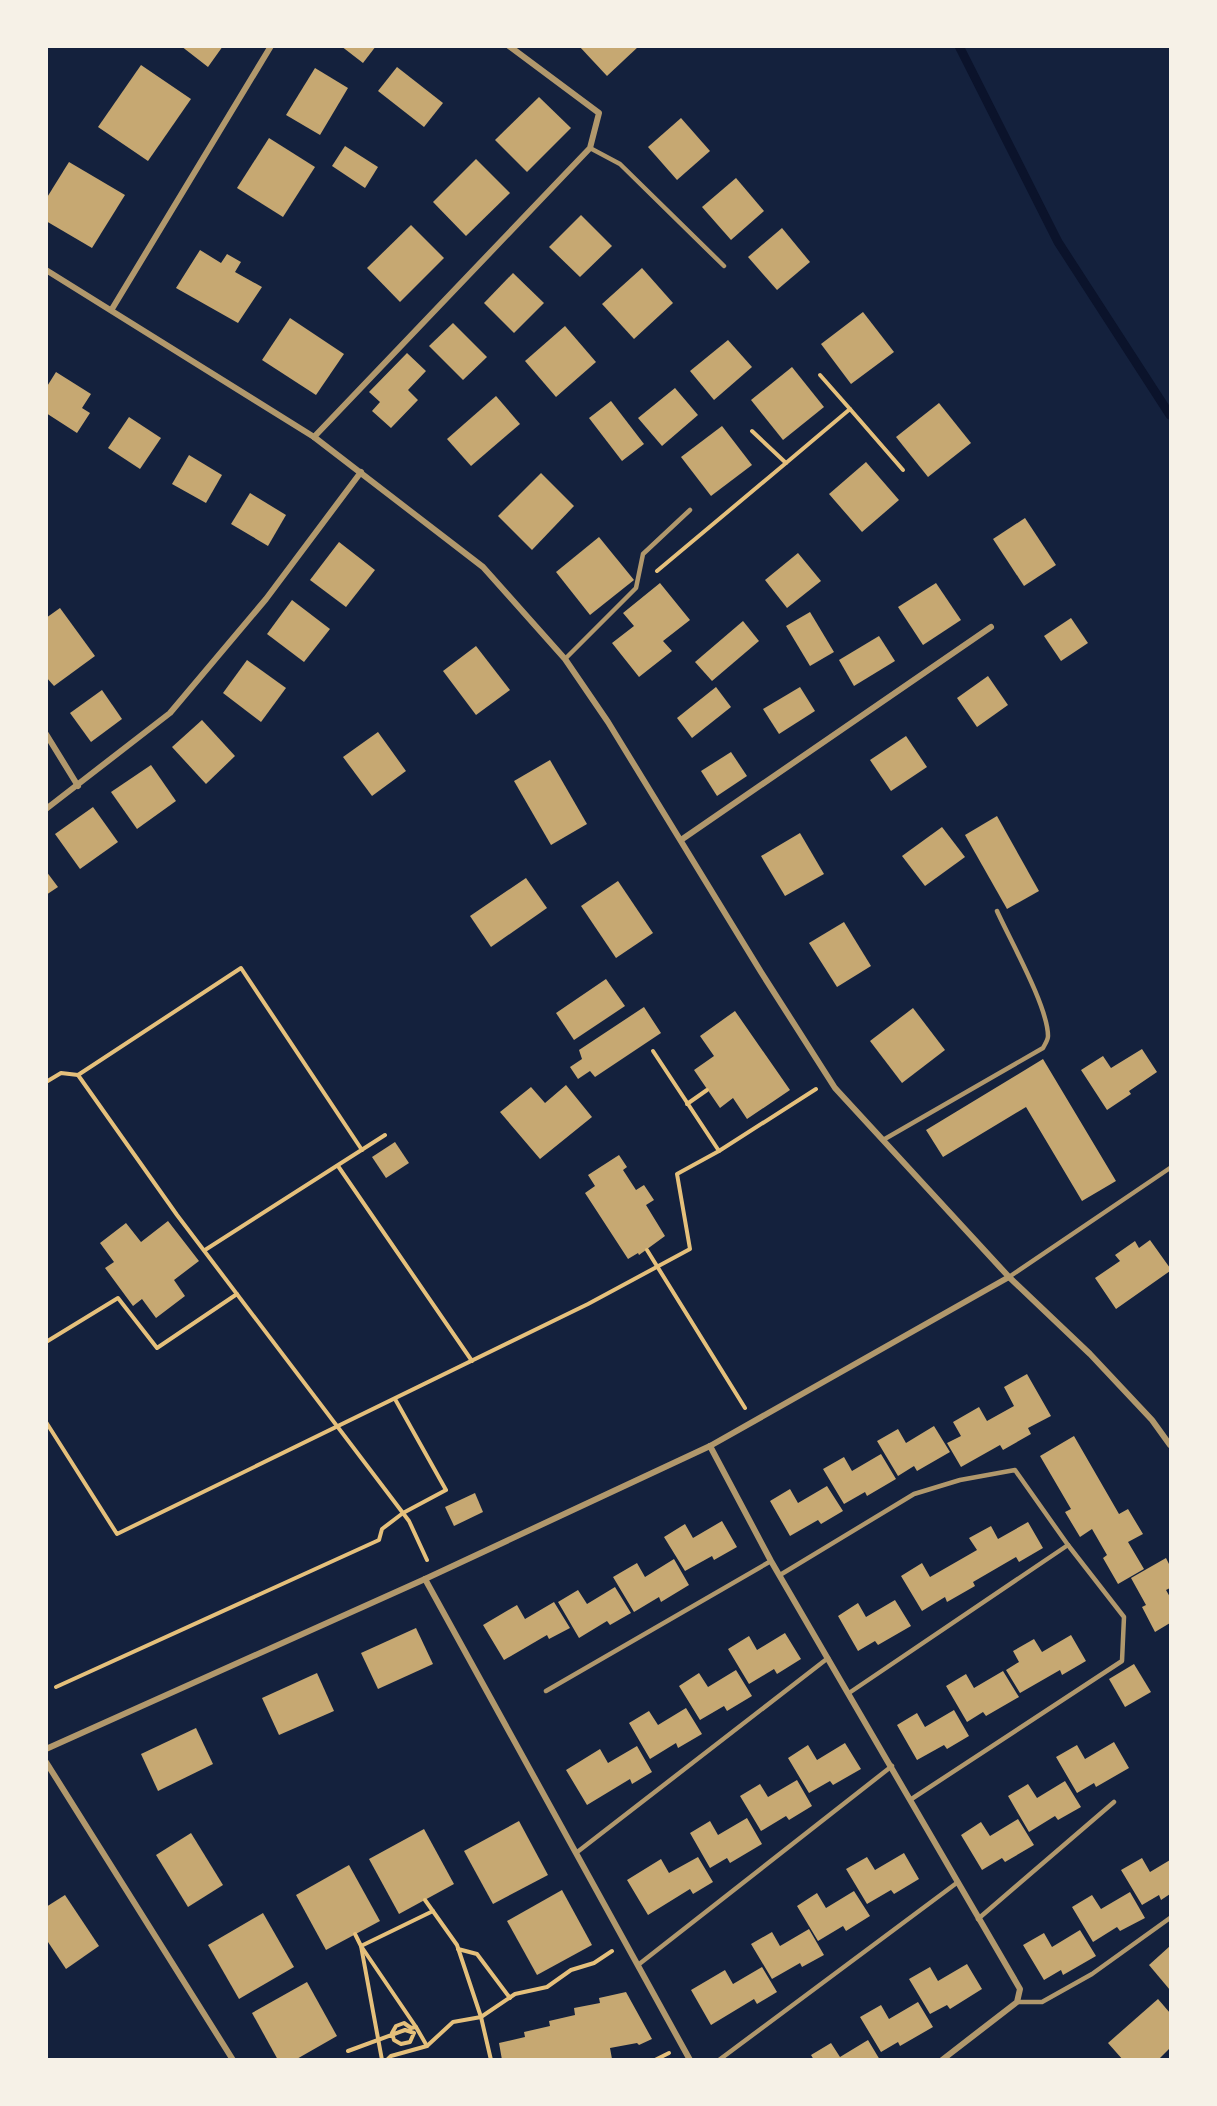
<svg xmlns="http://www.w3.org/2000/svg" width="1217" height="2106" font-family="'PT Serif',serif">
	<rect width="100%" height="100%" fill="#14213d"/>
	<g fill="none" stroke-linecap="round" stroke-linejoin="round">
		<polyline stroke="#0b132b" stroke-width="9" points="959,46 1058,242 1170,415"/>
	</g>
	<g fill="#c6a872">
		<polygon points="181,46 223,46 208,67"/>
		<polygon points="341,46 376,46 363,63"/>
		<polygon points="579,46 639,46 607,76"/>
		<polygon points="141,65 191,99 148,161 98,127"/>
		<polygon points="397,67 443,103 424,127 378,91"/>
		<polygon points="315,68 348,88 320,135 286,115"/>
		<polygon points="539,97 571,128 527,172 495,140"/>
		<polygon points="681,118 710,151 677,180 648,147"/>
		<polygon points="269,138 315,167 283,217 237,188"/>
		<polygon points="345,146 378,167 365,188 332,166"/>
		<polygon points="476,159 510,193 466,236 433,202"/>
		<polygon points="69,162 125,195 92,248 46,221 46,199"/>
		<polygon points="736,178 764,211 731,240 702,207"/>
		<polygon points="581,215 612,246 580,277 549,247"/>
		<polygon points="411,225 444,258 400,302 367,268"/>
		<polygon points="782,228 810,262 777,290 748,257"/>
		<polygon points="200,250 221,263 227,254 241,262 235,272 262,287 238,323 176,288"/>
		<polygon points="642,268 673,303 634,339 602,304"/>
		<polygon points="513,273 544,303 514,333 484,303"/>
		<polygon points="863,312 894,352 851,384 821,344"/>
		<polygon points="290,318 344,354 316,395 262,360"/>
		<polygon points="453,323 487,357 463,380 429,346"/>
		<polygon points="565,326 596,362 556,397 525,361"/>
		<polygon points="728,340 752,367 714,400 690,371"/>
		<polygon points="407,353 426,371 408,390 418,400 391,428 372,411 380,402 369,392"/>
		<polygon points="792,367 824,407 783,440 751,400"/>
		<polygon points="56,372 91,394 82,408 90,413 77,433 46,413 46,388"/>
		<polygon points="675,388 698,415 662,446 638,418"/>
		<polygon points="496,396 520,424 471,466 447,439"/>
		<polygon points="611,401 644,444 622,461 589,418"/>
		<polygon points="939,403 971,443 928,477 896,437"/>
		<polygon points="129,417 161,438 140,469 108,448"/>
		<polygon points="722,426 752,465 711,496 681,457"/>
		<polygon points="189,455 222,475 206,503 172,484"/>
		<polygon points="866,462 899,500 862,532 829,494"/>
		<polygon points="541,473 574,506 532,550 498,516"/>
		<polygon points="250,493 286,515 268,546 231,524"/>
		<polygon points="1025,518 1056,565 1024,586 993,539"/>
		<polygon points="599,537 634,580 590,615 556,572"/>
		<polygon points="339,542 375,570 346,607 310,580"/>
		<polygon points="798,553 821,581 787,608 765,580"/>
		<polygon points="660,583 690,620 663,641 672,651 639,677 612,643 634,626 623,613"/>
		<polygon points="936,583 961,620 923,645 898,607"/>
		<polygon points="292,600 330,629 304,662 267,634"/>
		<polygon points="60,608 95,656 54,686 46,677 46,618"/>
		<polygon points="810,612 834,652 810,666 786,626"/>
		<polygon points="1071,618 1088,643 1061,661 1044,636"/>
		<polygon points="743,621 759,641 712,681 695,662"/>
		<polygon points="879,636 895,661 854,686 839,660"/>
		<polygon points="476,646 510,690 476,715 443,671"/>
		<polygon points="247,660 286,688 261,722 223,693"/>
		<polygon points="988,676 1008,705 977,727 957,698"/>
		<polygon points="716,687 731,707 692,738 677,718"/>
		<polygon points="800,687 815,711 779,734 763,709"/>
		<polygon points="102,690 122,719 91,742 70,713"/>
		<polygon points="202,720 235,756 206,784 172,747"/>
		<polygon points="378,732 406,771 372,796 343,757"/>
		<polygon points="906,736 927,767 891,791 870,760"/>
		<polygon points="731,752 747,776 717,796 701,771"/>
		<polygon points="550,760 587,824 551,845 514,781"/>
		<polygon points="151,765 176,801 137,829 111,792"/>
		<polygon points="93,807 118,842 80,869 55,834"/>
		<polygon points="997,816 1039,891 1007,909 965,835"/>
		<polygon points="942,827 965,857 925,886 902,856"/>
		<polygon points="800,833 824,874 785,896 761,856"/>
		<polygon points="46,871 58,887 46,895"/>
		<polygon points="526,878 547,908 491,947 470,916"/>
		<polygon points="618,881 653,933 616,958 581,906"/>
		<polygon points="844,922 871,966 837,987 809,943"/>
		<polygon points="606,979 625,1006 574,1040 556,1013"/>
		<polygon points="644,1007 661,1033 595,1077 590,1071 578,1079 570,1067 582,1059 579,1050"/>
		<polygon points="913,1008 945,1050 902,1083 870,1041"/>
		<polygon points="735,1011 790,1090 747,1119 733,1098 720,1108 694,1070 714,1056 700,1036"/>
		<polygon points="1142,1049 1157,1072 1129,1091 1131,1094 1107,1110 1081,1070 1103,1056 1111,1068"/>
		<polygon points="1043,1059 1116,1181 1082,1201 1026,1107 943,1157 926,1130"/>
		<polygon points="566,1085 592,1117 540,1159 500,1112 531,1087 545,1103"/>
		<polygon points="395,1142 409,1163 386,1178 372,1157"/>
		<polygon points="619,1155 627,1167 623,1170 636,1190 644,1185 654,1200 646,1205 665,1236 639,1255 638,1253 628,1259 585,1193 595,1186 588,1175"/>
		<polygon points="168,1221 199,1261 174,1280 185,1296 156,1318 142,1299 133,1306 105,1268 114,1262 100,1243 126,1223 141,1242"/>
		<polygon points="1150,1240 1170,1268 1170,1271 1116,1309 1095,1278 1120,1261 1115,1255 1135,1241 1139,1248"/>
		<polygon points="1027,1374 1051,1416 1028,1428 1031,1434 1003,1450 1000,1445 961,1467 947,1443 961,1436 953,1422 979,1407 987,1421 1014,1406 1004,1387"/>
		<polygon points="934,1426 950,1452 917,1471 914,1466 898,1476 877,1441 898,1429 906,1443"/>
		<polygon points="1074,1436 1119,1514 1128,1509 1143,1534 1128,1542 1144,1569 1118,1584 1103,1558 1107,1555 1092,1529 1080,1537 1065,1512 1071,1509 1040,1456"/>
		<polygon points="881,1454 896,1479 867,1496 865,1492 844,1504 823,1469 844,1457 852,1471"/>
		<polygon points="827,1486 843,1511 821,1524 818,1520 790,1536 770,1501 790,1489 798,1503"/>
		<polygon points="475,1493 483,1512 454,1526 445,1507"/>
		<polygon points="722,1521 737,1547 714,1560 712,1556 685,1571 664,1537 685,1524 693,1538"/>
		<polygon points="1028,1522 1043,1548 1019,1562 1016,1557 973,1582 975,1586 947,1602 945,1597 922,1611 901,1576 922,1563 930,1577 977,1550 969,1538 991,1526 998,1539"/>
		<polygon points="1166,1558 1170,1566 1170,1588 1166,1590 1170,1597 1170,1623 1155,1632 1142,1607 1146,1605 1131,1578"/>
		<polygon points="674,1559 689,1585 661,1602 659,1597 634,1612 613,1577 637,1563 645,1577"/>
		<polygon points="615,1587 631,1613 610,1625 607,1621 579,1638 558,1602 578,1590 587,1604"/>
		<polygon points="895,1600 911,1626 878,1645 875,1641 858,1651 838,1616 858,1603 866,1617"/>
		<polygon points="554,1602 570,1628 549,1639 547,1635 504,1660 483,1625 517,1605 525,1619"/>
		<polygon points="416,1628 433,1664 378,1689 361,1653"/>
		<polygon points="785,1633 801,1659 777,1674 774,1669 749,1684 728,1649 749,1636 757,1650"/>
		<polygon points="1071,1635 1086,1661 1062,1675 1060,1670 1020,1693 1006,1670 1019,1662 1013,1651 1034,1639 1042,1652"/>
		<polygon points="1134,1664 1151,1692 1125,1707 1109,1679"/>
		<polygon points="736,1670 752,1696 727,1711 724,1706 700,1720 679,1686 699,1673 708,1687"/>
		<polygon points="1003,1671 1019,1697 986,1716 983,1712 967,1722 946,1686 966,1674 974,1688"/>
		<polygon points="317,1673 334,1711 279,1735 262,1698"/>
		<polygon points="686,1708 702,1734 678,1748 676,1743 650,1759 629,1723 649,1711 658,1725"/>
		<polygon points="954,1710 969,1736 947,1749 944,1745 917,1760 897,1725 917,1713 925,1727"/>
		<polygon points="196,1728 213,1764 158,1791 141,1754"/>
		<polygon points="1114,1742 1129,1768 1096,1787 1094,1783 1077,1793 1056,1757 1077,1745 1085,1759"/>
		<polygon points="845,1743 861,1769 833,1785 830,1781 809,1793 788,1758 808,1745 817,1760"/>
		<polygon points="637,1746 652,1772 632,1784 630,1779 587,1805 566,1770 600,1749 608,1763"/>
		<polygon points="797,1780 812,1806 789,1820 786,1816 761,1831 740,1796 760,1784 768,1797"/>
		<polygon points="1065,1781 1081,1807 1058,1820 1055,1816 1029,1832 1008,1796 1028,1784 1037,1798"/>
		<polygon points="747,1818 762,1844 730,1863 727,1858 710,1868 690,1833 710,1821 718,1835"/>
		<polygon points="1018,1819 1034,1845 1005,1862 1002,1858 982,1870 961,1835 981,1822 990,1836"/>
		<polygon points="519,1821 548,1875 493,1904 464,1851"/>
		<polygon points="424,1829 454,1884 399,1914 369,1859"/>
		<polygon points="191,1833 223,1885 188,1907 156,1855"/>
		<polygon points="904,1853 919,1879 894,1894 891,1890 867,1904 846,1869 867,1857 875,1870"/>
		<polygon points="698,1857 713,1882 693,1894 690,1889 648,1915 627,1880 661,1859 669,1873"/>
		<polygon points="1142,1858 1150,1872 1170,1860 1170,1894 1161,1900 1159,1895 1142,1905 1121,1870"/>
		<polygon points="349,1865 380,1921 326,1950 296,1895"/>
		<polygon points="562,1890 592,1945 537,1975 507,1921"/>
		<polygon points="854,1891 870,1916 846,1931 843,1926 818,1941 797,1906 817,1893 826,1908"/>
		<polygon points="1130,1892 1145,1918 1120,1931 1117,1927 1093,1942 1072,1907 1092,1895 1101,1909"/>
		<polygon points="65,1895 99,1946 66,1969 46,1939 46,1907"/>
		<polygon points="263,1913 294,1967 239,1999 208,1945"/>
		<polygon points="809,1929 824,1955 802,1967 800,1963 772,1979 751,1944 772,1932 780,1946"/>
		<polygon points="1080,1930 1096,1956 1063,1975 1061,1970 1044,1980 1023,1945 1044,1933 1052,1947"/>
		<polygon points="1170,1946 1170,1990 1149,1965"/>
		<polygon points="967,1964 982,1989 950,2009 947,2005 930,2014 909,1979 930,1967 938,1981"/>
		<polygon points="762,1967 777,1992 757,2004 754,1999 711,2025 691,1990 725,1970 733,1984"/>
		<polygon points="307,1982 337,2036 295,2060 278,2060 252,2013"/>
		<polygon points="626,1992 652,2039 639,2045 637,2043 610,2048 612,2059 609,2060 502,2060 499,2043 525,2037 524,2032 550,2026 549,2021 575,2015 574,2008 600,2003 599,1998"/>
		<polygon points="1158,1999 1170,2013 1170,2048 1158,2060 1123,2060 1108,2043"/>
		<polygon points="918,2002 933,2027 900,2046 898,2042 881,2052 860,2017 881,2005 889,2019"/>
		<polygon points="868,2040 880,2060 814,2060 811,2055 831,2043 840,2057"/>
	</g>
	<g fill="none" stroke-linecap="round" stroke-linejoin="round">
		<g stroke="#e5c07b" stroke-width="4">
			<polyline points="820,375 850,409"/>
			<polyline points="786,463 850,409 903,470"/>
			<polyline points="657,571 786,463 752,431"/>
			<polyline points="653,1051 719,1151"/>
			<polyline points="78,1075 177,1215 409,1521 427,1560"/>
			<polyline points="46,1082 61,1073 78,1075 241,968 362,1150"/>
			<polyline points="687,1104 707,1090"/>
			<polyline points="338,1166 472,1361"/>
			<polyline points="205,1250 385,1135"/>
			<polyline points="647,1250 745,1408"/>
			<polyline points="46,1342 118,1298 157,1348 237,1294"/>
			<polyline points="46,1422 117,1534 588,1304 690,1249 677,1174 719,1151 816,1089"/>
			<polyline points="56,1687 379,1540 382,1529 403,1513 446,1490 395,1399"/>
			<polyline points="425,1900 457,1945 481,2017 491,2060"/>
			<polyline points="355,1934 361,1946 416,2027 427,2046"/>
			<polyline points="458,1949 477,1954 510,1998"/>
			<polyline points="348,2051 405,2030 414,2033 410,2042 401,2044 394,2040 392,2033 396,2026 404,2023 411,2028 416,2027"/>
			<polyline points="382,2060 361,1946 433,1911"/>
			<polyline points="387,2060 391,2056 427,2046 453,2022 481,2017 515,1994 547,1987 571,1970 594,1963 612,1951"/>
			<polyline points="655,2060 669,2053"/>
		</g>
		<g stroke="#b1986c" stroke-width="4.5">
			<polyline points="590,148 620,164 724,266"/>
			<polyline points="565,659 636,588 643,554 690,510"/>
			<path d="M883,1140L1043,1048C1045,1044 1048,1040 1048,1036C1048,1007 1010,940 997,911"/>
			<polyline points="1009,1277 1170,1168"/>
			<polyline points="780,1575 914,1494 960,1480 1015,1470 1068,1545 1124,1617 1122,1661 910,1800"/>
			<polyline points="546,1691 771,1561"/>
			<polyline points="849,1693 1068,1545"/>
			<polyline points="576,1853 828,1658"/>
			<polyline points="978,1919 1114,1802"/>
			<polyline points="638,1965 892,1766"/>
			<polyline points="1017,2002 1042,2002 1092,1974 1170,1918"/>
			<polyline points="719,2060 958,1882"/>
		</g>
		<g stroke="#b1986c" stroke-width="6">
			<polyline points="46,270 314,437 483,567 565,659 608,722 761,972 835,1088 1009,1277 1090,1354 1152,1420 1170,1445"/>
			<polyline points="112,309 271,46"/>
			<polyline points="314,437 590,148 599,113 509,46"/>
			<polyline points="46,734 78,786"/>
			<polyline points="46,809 170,713 266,599 361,472"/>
			<polyline points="681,840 991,627"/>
			<polyline points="710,1446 771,1561 1020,1989 1017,2002 942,2060"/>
			<polyline points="425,1579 690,2060"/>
			<polyline points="46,1749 425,1579 710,1446 1009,1277"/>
			<polyline points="46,1762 233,2060"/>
		</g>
	</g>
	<rect width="1217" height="2106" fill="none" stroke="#f6f1e7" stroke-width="96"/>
</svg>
